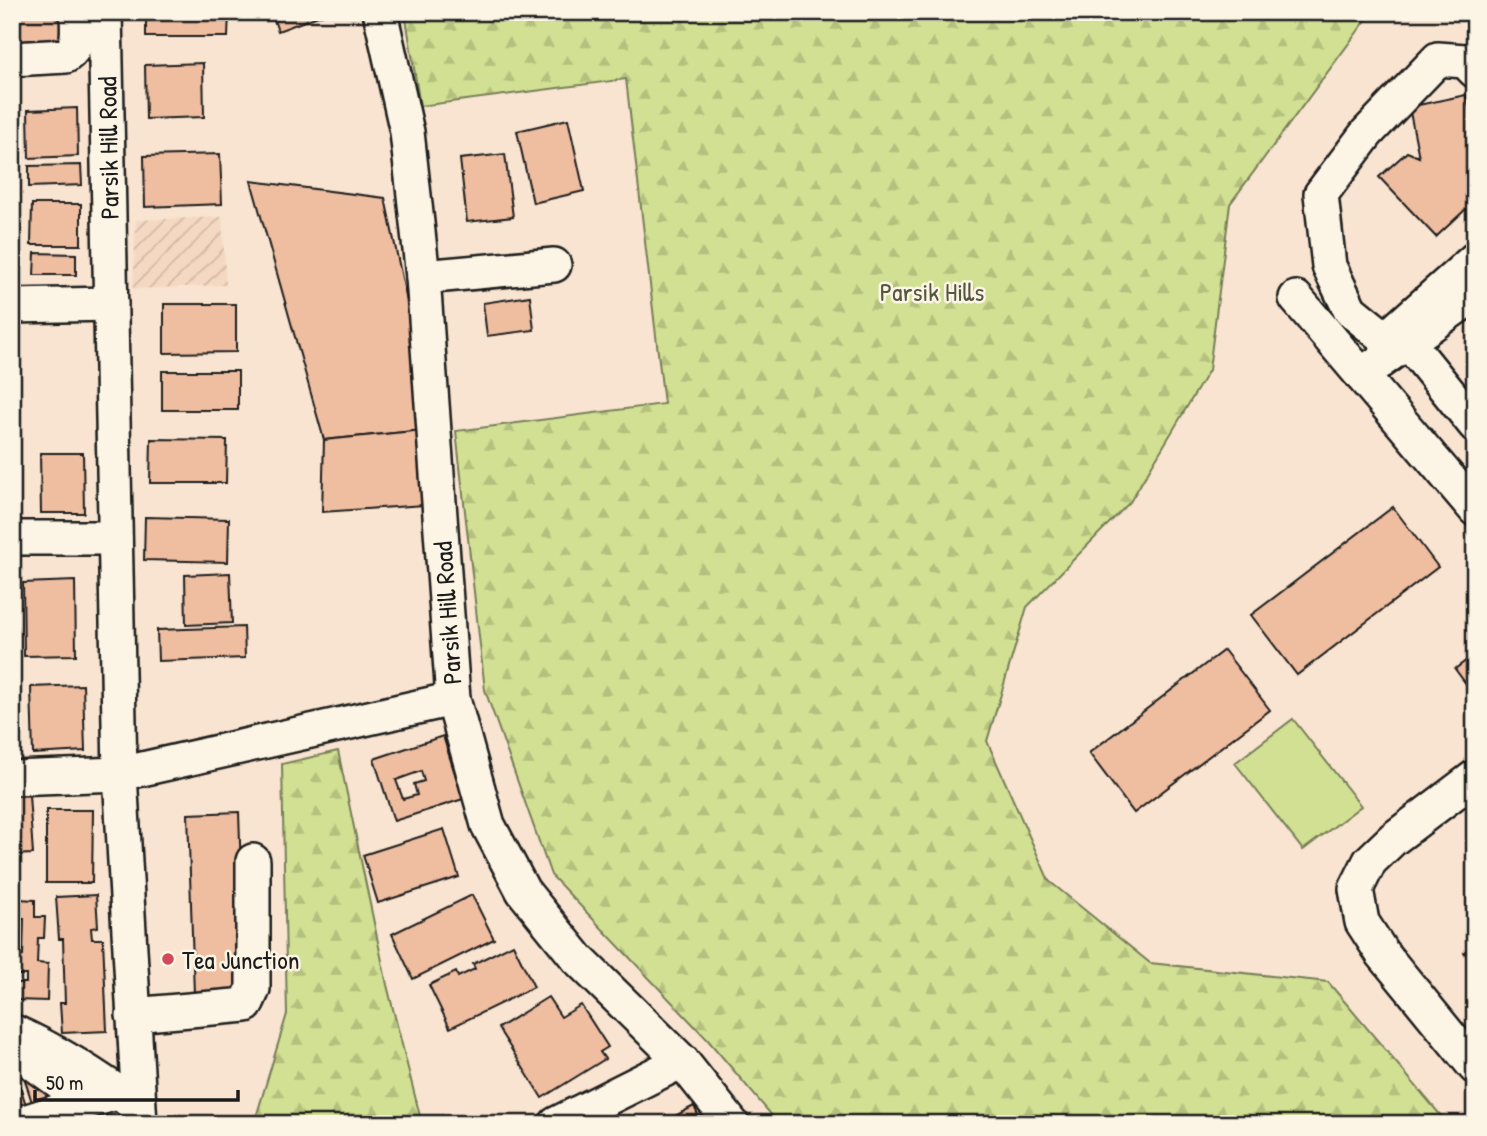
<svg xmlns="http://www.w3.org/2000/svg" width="1487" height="1136" font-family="'Patrick Hand',sans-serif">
	<defs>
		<pattern id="industrial-furrows" width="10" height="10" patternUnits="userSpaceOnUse" patternTransform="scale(1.75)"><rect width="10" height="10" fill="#f5d8c2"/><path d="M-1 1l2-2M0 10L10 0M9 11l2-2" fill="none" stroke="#d1b9a6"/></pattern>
		<pattern id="forest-firs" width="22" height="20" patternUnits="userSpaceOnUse" patternTransform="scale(1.75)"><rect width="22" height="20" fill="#d2e093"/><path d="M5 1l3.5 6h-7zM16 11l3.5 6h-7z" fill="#b4c07e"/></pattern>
	</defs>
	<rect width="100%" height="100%" fill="#f8e4d0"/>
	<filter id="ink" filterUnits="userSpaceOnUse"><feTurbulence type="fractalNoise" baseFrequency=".0143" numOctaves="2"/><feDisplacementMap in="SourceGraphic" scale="14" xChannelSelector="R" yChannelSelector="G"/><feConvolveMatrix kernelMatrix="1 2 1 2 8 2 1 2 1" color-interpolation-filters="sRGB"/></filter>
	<g filter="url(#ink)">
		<polygon fill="url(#industrial-furrows)" points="222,217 226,285 133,289 136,220"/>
		<g fill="url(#forest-firs)" stroke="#777e58" stroke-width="2">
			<polygon points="405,12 1372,12 1230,204 1209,370 1130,502 1027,607 987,741 1049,881 1150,963 1328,982 1448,1124 779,1124 707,1039 551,875 485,690 456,431 664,404 626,79 420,106"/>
			<polygon points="338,751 387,985 422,1124 254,1124 287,1014 282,764"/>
		</g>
		<polygon fill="#d2e093" stroke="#777e58" stroke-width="2" points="1293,719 1361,806 1303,850 1235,763"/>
		<g fill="#efbda0" stroke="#1c1c1c" stroke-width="2" fill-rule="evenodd">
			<polygon points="14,12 72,12 65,48 13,51"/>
			<polygon points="146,12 229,12 228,37 146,37"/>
			<polygon points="271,12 329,12 278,31"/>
			<polygon points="203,63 204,117 146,119 145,65"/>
			<polygon points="1466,95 1475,132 1475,212 1466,209 1436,237 1379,177 1407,152 1419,157 1409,107"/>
			<polygon points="77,108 78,156 29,158 28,110"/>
			<polygon points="568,119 584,191 533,203 517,131"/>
			<polygon points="220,154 222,204 145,207 144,156"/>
			<polygon points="505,154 513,217 467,222 460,159"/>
			<polygon points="81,165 82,185 29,187 29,166"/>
			<polygon points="251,181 385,198 434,429 324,440"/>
			<polygon points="32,204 81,204 81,245 31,245"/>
			<polygon points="35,253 76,254 76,275 34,275"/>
			<polygon points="530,296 534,330 487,336 483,303"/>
			<polygon points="164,304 236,304 236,352 164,353"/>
			<rect x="162" y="371" width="76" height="39"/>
			<polygon points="434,429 439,504 322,512 324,440"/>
			<polygon points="151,439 227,440 226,483 150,483"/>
			<polygon points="40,453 83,453 84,513 41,513"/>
			<polygon points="1393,507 1438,567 1297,675 1251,615"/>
			<polygon points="145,517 229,519 228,562 144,560"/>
			<polygon points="230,573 232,623 186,625 185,575"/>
			<polygon points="75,581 76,655 24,656 23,583"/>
			<polygon points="244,627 245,658 158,661 157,630"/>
			<polygon points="1224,650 1270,710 1134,813 1089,753"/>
			<polygon points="1475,654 1475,696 1455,669"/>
			<polygon points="83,685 85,751 33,754 31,687"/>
			<path d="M443,736L463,799L394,821L374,759ZM421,771L424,781L414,784L417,795L403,799L396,780Z"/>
			<polygon points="29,795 33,854 12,855 12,796"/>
			<polygon points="46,810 93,810 92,883 46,883"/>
			<polygon points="239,812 245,993 194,994 188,814"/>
			<polygon points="444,829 459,877 378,903 363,855"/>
			<polygon points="96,895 98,927 91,928 92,939 103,939 107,1031 62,1033 60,1003 65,1003 63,939 59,939 56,897"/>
			<polygon points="472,895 494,939 413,979 392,934"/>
			<polygon points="18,899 35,900 35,917 45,917 44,938 38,938 37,963 48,964 47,1001 15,1000 16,983 26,983 26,975 16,975 17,955 23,956 24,919 17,919"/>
			<polygon points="513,944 534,987 450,1028 429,985 456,972 458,977 475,969 473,964"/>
			<polygon points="1475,945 1475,966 1464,952"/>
			<polygon points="548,997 561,1017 581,1005 608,1047 600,1052 605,1059 542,1098 498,1028"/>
			<polygon points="12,1053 70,1089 35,1112 23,1074 17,1076 29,1115 12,1119"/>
			<polygon points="694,1106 702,1124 660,1124"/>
		</g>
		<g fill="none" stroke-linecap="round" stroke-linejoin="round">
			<defs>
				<g id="minor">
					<polyline points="105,12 120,774 140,1124"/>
					<polyline points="380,12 407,132 423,277 453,699 488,825 523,891 578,959 682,1061 732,1124"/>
					<path d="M12,59L66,56C81,46 77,28 77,12"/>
					<polyline points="1475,71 1465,61 1438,59 1367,133 1321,194 1329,266 1350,310 1381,335 1392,333 1475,259"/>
					<polyline points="423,277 554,265"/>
					<polyline points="1296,298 1475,509"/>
					<polyline points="12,306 111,304"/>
					<polyline points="1408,342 1475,425"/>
					<polyline points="1361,375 1475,294"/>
					<polyline points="12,538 115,538"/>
					<polyline points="1475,777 1393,839 1370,861 1356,889 1362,922 1382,953 1475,1067"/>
					<polyline points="12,778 120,774 453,699"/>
					<polyline points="133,1015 246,1005 253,989 253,861"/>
					<path d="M12,1031C59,1052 97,1076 138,1107"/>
					<polyline points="12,1048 78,1095 81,1104"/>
					<polyline points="18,1124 119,1092"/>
					<polyline points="556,1124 682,1061"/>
				</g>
			</defs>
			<use href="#minor" stroke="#1c1c1c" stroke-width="38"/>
			<use href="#minor" stroke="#fcf5e5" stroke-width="33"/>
		</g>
	</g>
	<circle fill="#d1495b" stroke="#fcf5e5" stroke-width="2.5" cx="168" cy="959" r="7"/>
	<g text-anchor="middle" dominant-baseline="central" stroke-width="5" stroke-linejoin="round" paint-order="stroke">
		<g font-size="26" fill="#1c1c1c" stroke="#fcf5e5">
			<text transform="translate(108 148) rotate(-91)">Parsik Hill Road</text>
			<text transform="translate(447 613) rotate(-94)">Parsik Hill Road</text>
		</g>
		<g font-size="26" fill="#535740" stroke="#fcf5e5">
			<text x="932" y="291">Parsik Hills</text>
		</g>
		<g font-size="26" fill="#1c1c1c" stroke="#fcf5e5" text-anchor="start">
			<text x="182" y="959">Tea Junction</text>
		</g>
	</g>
	<rect width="1487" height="1136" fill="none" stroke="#fcf5e5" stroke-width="42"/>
	<rect x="21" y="21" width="1445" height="1094" fill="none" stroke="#1c1c1c" stroke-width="2.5" filter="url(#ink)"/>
	<path d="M35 1090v10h203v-10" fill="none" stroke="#1c1c1c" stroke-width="3.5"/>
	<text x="46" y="1090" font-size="21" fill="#1c1c1c" stroke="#fcf5e5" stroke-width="5" paint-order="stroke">50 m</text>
</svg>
